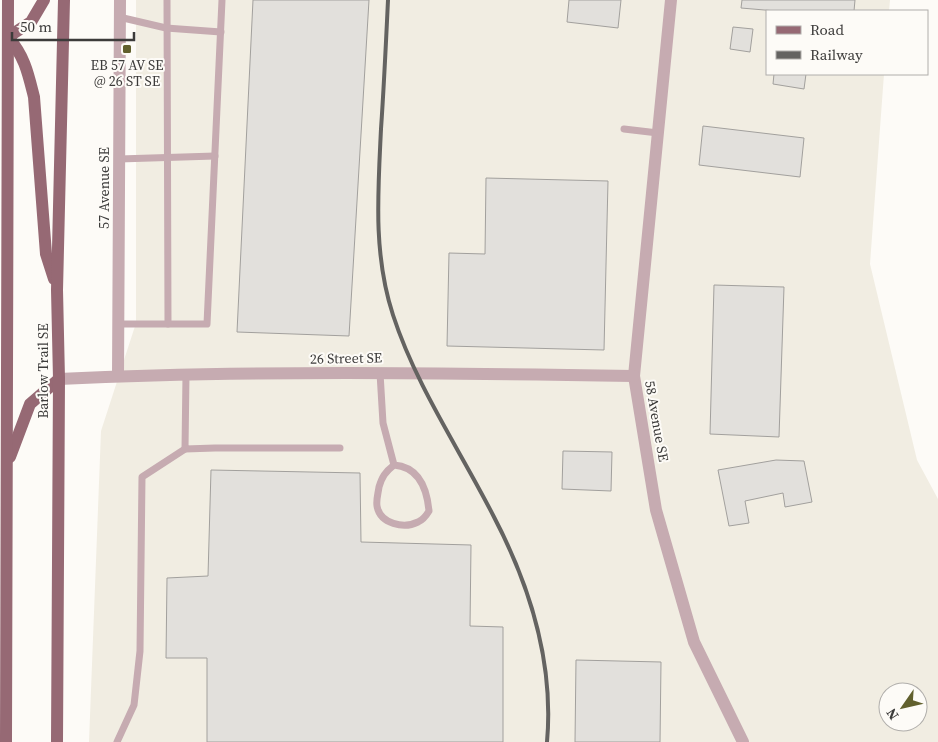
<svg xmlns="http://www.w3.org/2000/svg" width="938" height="742" font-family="'Source Serif 4',serif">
	<rect width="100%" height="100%" fill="#fdfbf7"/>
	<path fill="#f1ede2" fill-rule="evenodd" d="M136,0H890L889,11H767V74H884L870,264L917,460L938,499V742H89L101,431L136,323ZM888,692H918V722H888Z"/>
	<g fill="#e2e0dc" stroke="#a2a09d">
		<polygon points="253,0 369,0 349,336 237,332"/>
		<polygon points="569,0 621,0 618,28 567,22"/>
		<polygon points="742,0 855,0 854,11 776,11 741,8"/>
		<polygon points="733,27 753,29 750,52 730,49"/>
		<polygon points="774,74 806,74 804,89 773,84"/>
		<polygon points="703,126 804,138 800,177 699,165"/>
		<polygon points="486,178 608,181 604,350 447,346 449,253 485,254"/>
		<polygon points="714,285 784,287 779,437 710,434"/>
		<polygon points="563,451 612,452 611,491 562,489"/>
		<polygon points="776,460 804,461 812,502 785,507 783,493 745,501 749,523 729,526 718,470"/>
		<polygon points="211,470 360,473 361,542 471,545 470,626 503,627 503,742 207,742 207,658 166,658 167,578 208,576"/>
		<polygon points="576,660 661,662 660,742 575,742"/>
	</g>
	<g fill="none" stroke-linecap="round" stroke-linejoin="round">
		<g stroke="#c6abb1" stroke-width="7">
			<polyline points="167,0 168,324"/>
			<polyline points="119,17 166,28 221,32"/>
			<polyline points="624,129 658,133"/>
			<polyline points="119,159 215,156"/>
			<polyline points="118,324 207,324 222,0"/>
			<path d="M380,373L383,423L394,465C419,467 427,489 429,511C426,516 423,520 418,522C404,529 380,524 377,506C376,500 378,494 379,487C382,477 385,472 394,465"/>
			<polyline points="186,375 185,449 215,448 340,448"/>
			<polyline points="117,742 134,705 140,651 142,477 185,449"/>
		</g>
		<g stroke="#c6abb1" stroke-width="12">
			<polyline points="671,0 634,376 656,510 694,642 743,742"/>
			<polyline points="118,376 120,0"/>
			<path d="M59,379C251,370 442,373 634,376"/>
		</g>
		<g stroke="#966974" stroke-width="12">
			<path d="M8,37C25,57 28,73 34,97L46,254L54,279"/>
			<polyline points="8,37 31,22 44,0"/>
			<polyline points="10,457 30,404 59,379"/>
			<polyline points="6,742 8,0"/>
			<polyline points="57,742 59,379 57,290 64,0"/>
		</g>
		<path stroke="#646361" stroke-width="4" d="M388,0C386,43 384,86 381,129C378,192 373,254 393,315C416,386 460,450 494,517C530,586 554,664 547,742"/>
	</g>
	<rect fill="#61602d" stroke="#fdfbf7" stroke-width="2" x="122" y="44" width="10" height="10" rx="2.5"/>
	<g text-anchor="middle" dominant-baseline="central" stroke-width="4" stroke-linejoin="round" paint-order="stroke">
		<g font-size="14" fill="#3c3b3a" stroke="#fdfbf7">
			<text x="127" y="65">EB 57 AV SE<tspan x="127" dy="16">@ 26 ST SE</tspan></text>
		</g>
		<g font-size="14" fill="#3c3b3a" stroke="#fdfbf7">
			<text transform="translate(104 188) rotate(-90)">57 Avenue SE</text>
			<text transform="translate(346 358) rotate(-1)">26 Street SE</text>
			<text transform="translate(43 371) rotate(-90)">Barlow Trail SE</text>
			<text transform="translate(657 421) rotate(80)">58 Avenue SE</text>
		</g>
	</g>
	<rect x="766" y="10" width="162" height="65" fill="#fdfbf7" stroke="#b0aeab"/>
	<rect x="776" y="26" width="25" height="8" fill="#966974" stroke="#b0aeab"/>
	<text x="810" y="35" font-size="15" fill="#3c3b3a">Road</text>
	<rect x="776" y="51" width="25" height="8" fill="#646361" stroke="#b0aeab"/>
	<text x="810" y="60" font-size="15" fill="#3c3b3a">Railway</text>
	<g transform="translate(903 707) rotate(236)"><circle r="24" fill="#fdfbf7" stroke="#b0aeab"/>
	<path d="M0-4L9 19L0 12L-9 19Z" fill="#61602d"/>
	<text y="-8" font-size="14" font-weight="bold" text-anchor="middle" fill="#3c3b3a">N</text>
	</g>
	<path d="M12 32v8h122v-8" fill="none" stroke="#3c3b3a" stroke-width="2.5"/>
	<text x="20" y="32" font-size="15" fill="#3c3b3a" stroke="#fdfbf7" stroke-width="4" paint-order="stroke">50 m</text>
</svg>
